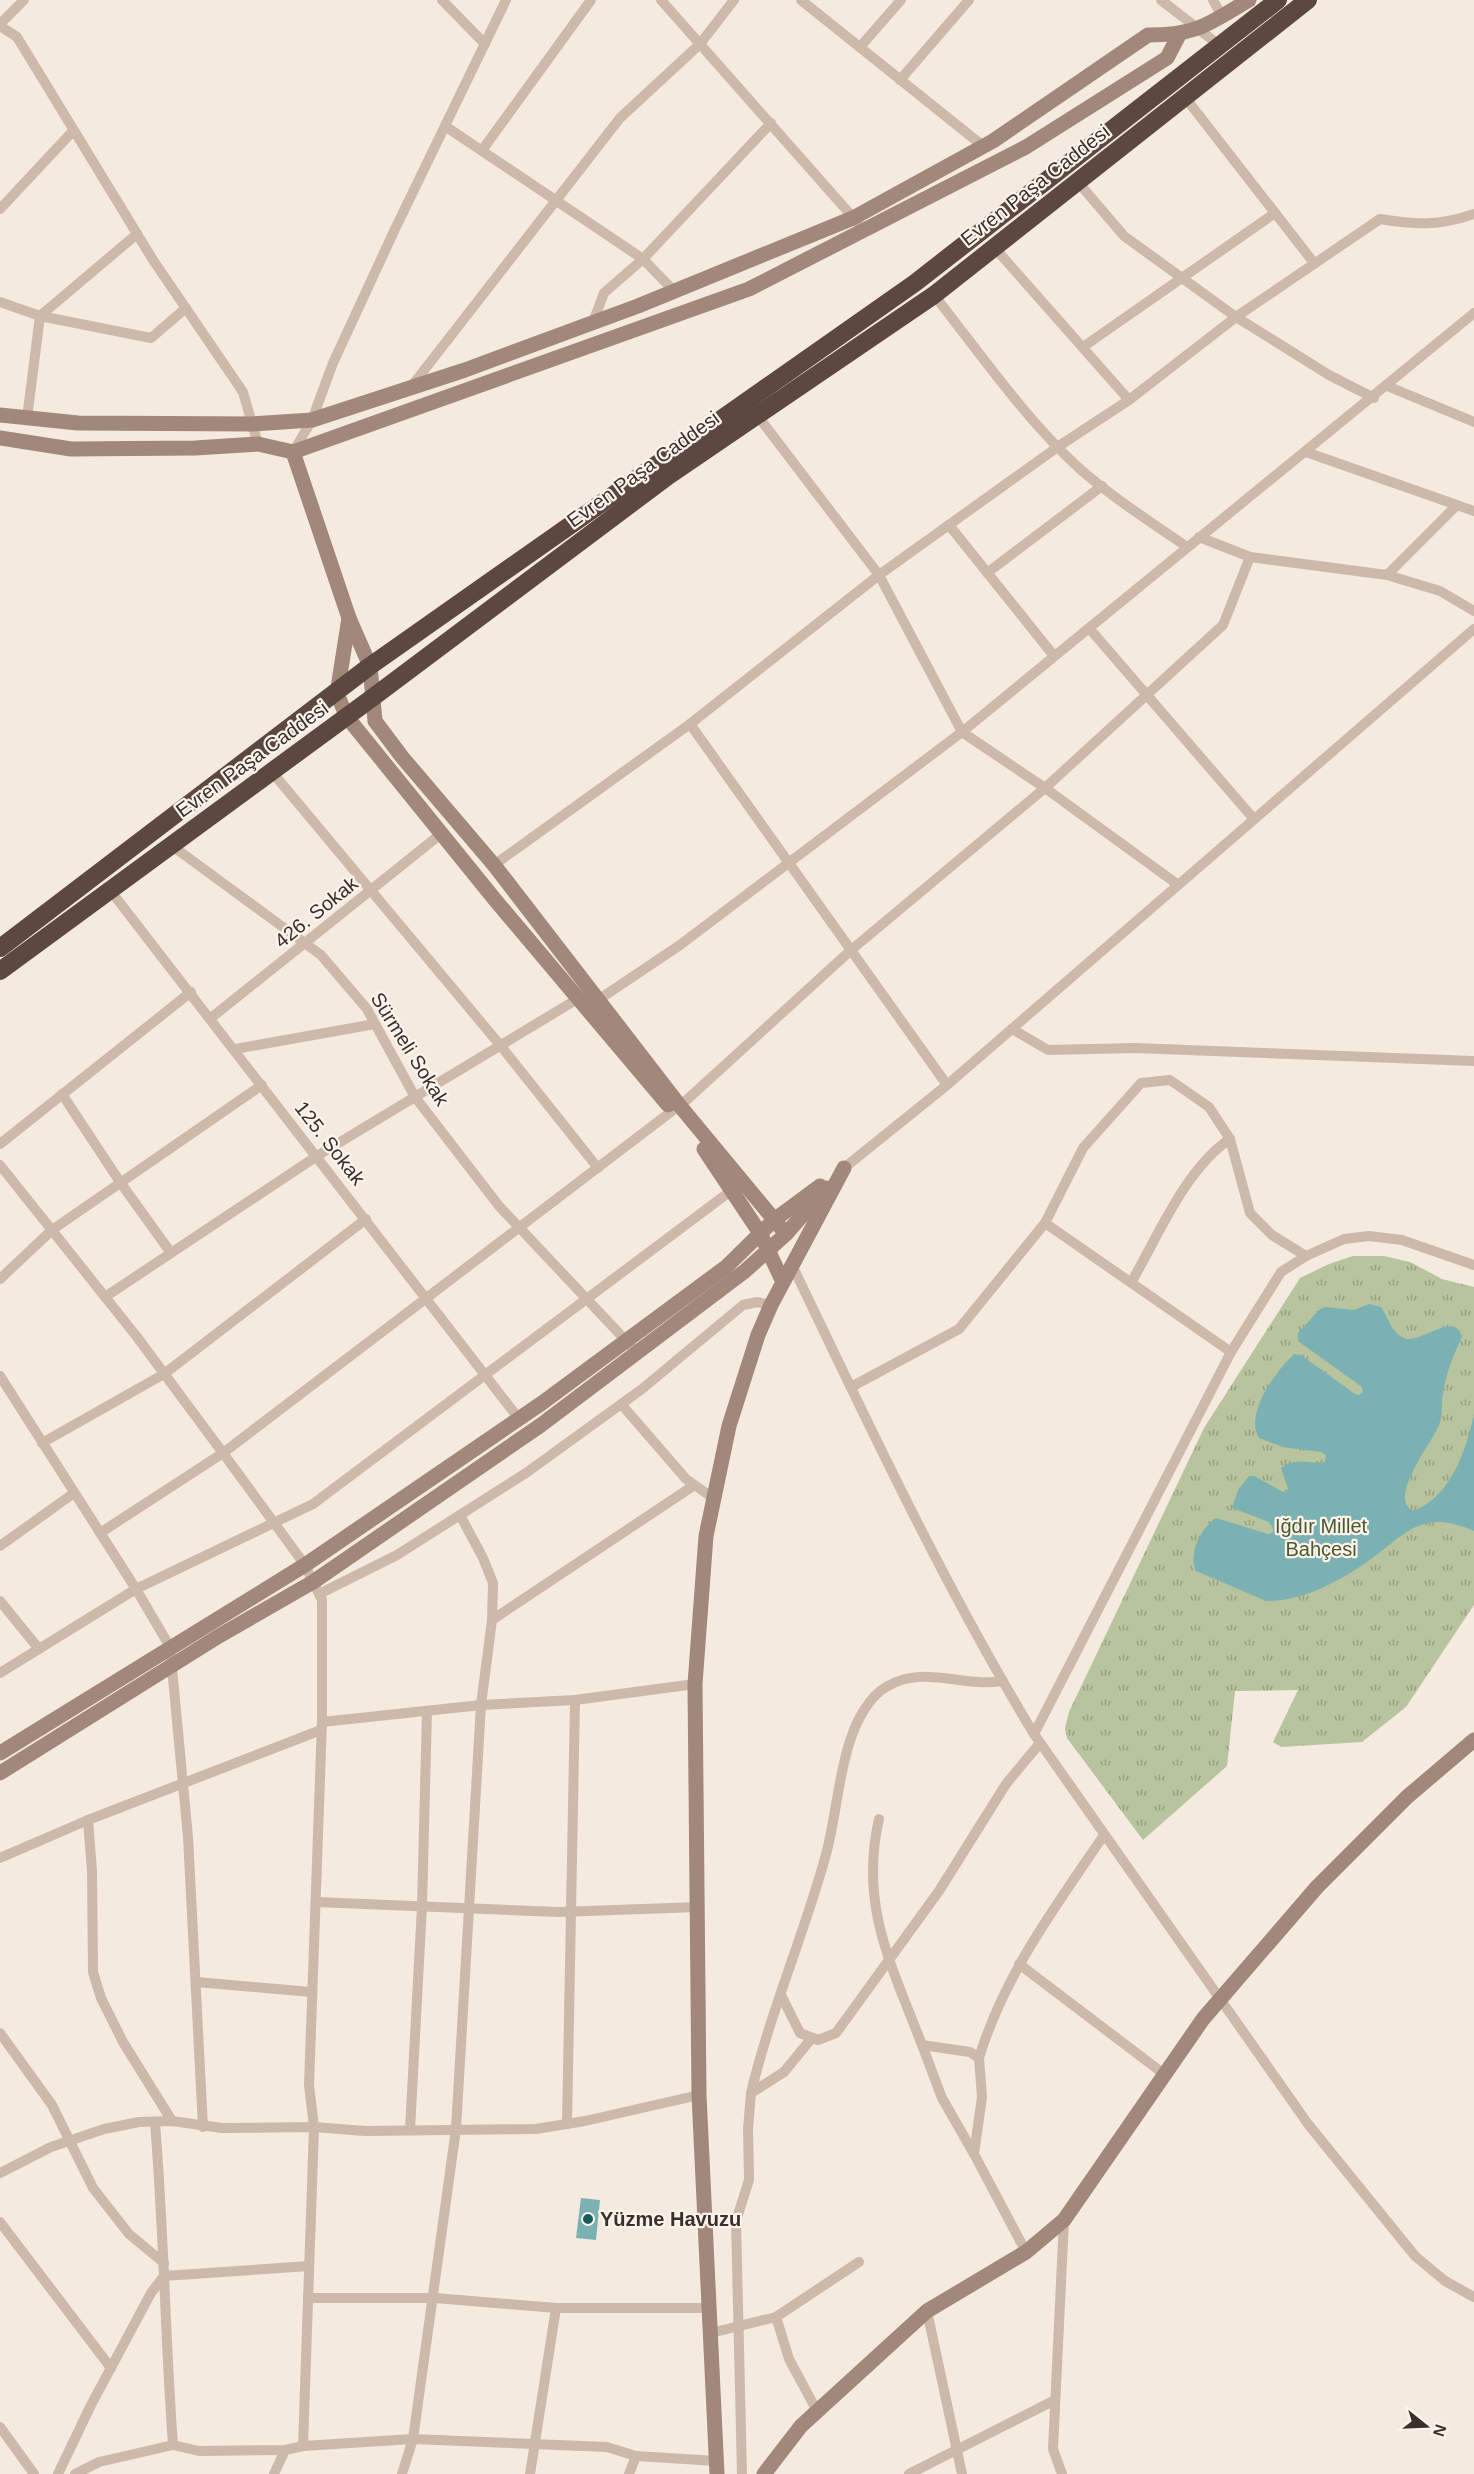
<svg xmlns="http://www.w3.org/2000/svg" width="1474" height="2474" font-family="Helvetica,sans-serif">
	<defs>
		<pattern id="park-tufts" width="24" height="20" patternUnits="userSpaceOnUse" patternTransform="scale(1.5)"><rect width="24" height="20" fill="#b8c49d"/><path d="M3 7l-1-3M5 7V3M7 7l1-3M15 17l-1-3M17 17v-4M19 17l1-3" fill="none" stroke="#97a080"/></pattern>
	</defs>
	<rect width="100%" height="100%" fill="#f4eadf"/>
	<polygon fill="url(#park-tufts)" points="1353,1256 1384,1256 1410,1262 1442,1279 1474,1287 1474,1605 1406,1707 1362,1742 1281,1747 1273,1742 1298,1690 1235,1691 1227,1766 1143,1840 1067,1738 1065,1728 1069,1712 1204,1428 1300,1278 1329,1264"/>
	<g fill="#7cb1b3">
		<path d="M1369,1304L1381,1307C1388,1317 1392,1333 1404,1338C1420,1345 1455,1309 1462,1337C1453,1356 1446,1373 1443,1394C1441,1403 1443,1413 1440,1422C1435,1440 1386,1498 1413,1511C1451,1497 1466,1450 1474,1414V1531C1419,1507 1405,1536 1364,1564C1336,1583 1300,1602 1266,1601L1196,1571C1188,1553 1201,1528 1216,1518L1268,1534L1273,1532V1528L1269,1522L1232,1508L1238,1490L1249,1476H1254L1285,1493L1288,1489L1281,1468C1296,1456 1310,1465 1325,1462L1326,1455L1321,1452L1283,1447L1259,1438C1244,1414 1276,1371 1294,1354L1301,1355L1355,1394L1359,1395L1363,1392L1362,1387L1298,1341V1333L1319,1310L1325,1307L1354,1310Z"/>
		<polygon points="581,2198 600,2200 596,2240 576,2238"/>
	</g>
	<g fill="none" stroke-linecap="round" stroke-linejoin="round">
		<g stroke="#cdb9a9" stroke-width="10">
			<polyline points="442,0 485,44"/>
			<polyline points="661,0 858,223"/>
			<polyline points="801,0 983,146"/>
			<polyline points="1161,0 1219,45"/>
			<polyline points="1213,0 1222,16"/>
			<polyline points="0,24 24,0"/>
			<polyline points="0,26 17,37 153,260 243,392 258,444"/>
			<polyline points="860,47 901,0"/>
			<polyline points="900,80 969,0"/>
			<polyline points="1184,96 1314,263"/>
			<polyline points="445,126 643,259 674,291"/>
			<polyline points="483,149 591,0"/>
			<polyline points="1077,181 1124,236 1236,317 1329,375 1374,398"/>
			<polyline points="0,209 73,131"/>
			<polyline points="994,247 1129,400"/>
			<path d="M934,295C979,352 1026,420 1080,469C1113,498 1151,522 1187,547"/>
			<polyline points="0,302 40,316 151,338 186,308"/>
			<polyline points="593,322 604,293 643,259 771,123"/>
			<polyline points="1083,347 1275,213"/>
			<polyline points="1387,386 1474,422"/>
			<polyline points="411,387 620,118 700,44 734,0"/>
			<polyline points="757,415 879,575 962,732 1045,788 1177,884"/>
			<polyline points="27,418 40,316 137,234"/>
			<polyline points="293,452 312,420 333,363 395,229 506,0"/>
			<polyline points="1306,452 1474,511"/>
			<polyline points="949,525 1054,656"/>
			<polyline points="1199,537 1250,557 1387,575 1440,591 1474,611"/>
			<polyline points="987,573 1102,486"/>
			<polyline points="1387,575 1456,506"/>
			<polyline points="1089,628 1253,818"/>
			<polyline points="690,724 947,1085"/>
			<polyline points="272,772 500,1045 598,1168"/>
			<polyline points="171,845 321,955 367,1009 415,1097 499,1206 631,1346"/>
			<path d="M494,865L690,724L879,575L1059,446L1129,400L1236,317L1380,219C1416,225 1439,226 1474,214"/>
			<polyline points="110,890 519,1419"/>
			<polyline points="211,1018 442,833"/>
			<polyline points="1012,1029 1048,1050 1135,1048 1474,1061"/>
			<polyline points="235,1049 375,1024"/>
			<polyline points="62,1094 120,1182 171,1253"/>
			<polyline points="680,1106 850,951 1045,788 1223,625 1250,557"/>
			<polyline points="0,1144 191,992"/>
			<polyline points="0,1165 137,1337 223,1453 305,1565 322,1600 322,1722 309,2085 314,2127 303,2446"/>
			<polyline points="844,1168 947,1085 1474,629"/>
			<polyline points="1045,1223 1231,1352"/>
			<path d="M792,1265C868,1423 943,1584 1034,1734L1308,2124L1415,2256L1445,2281L1474,2297"/>
			<polyline points="0,1279 52,1230 262,1085"/>
			<path d="M1132,1281C1158,1236 1186,1168 1230,1139"/>
			<polyline points="105,1297 317,1156 579,998 598,1000 680,945 962,732 1474,313"/>
			<polyline points="0,1376 136,1589 170,1647 188,1837 203,2127"/>
			<polyline points="851,1387 959,1329 1045,1223 1083,1148 1141,1083 1170,1080 1209,1107 1230,1139 1250,1213 1272,1235 1306,1256"/>
			<polyline points="622,1405 686,1479 713,1498"/>
			<polyline points="42,1443 164,1374 366,1219"/>
			<polyline points="100,1533 223,1453 672,1111"/>
			<polyline points="0,1546 74,1493"/>
			<polyline points="319,1594 397,1555 526,1473 642,1389 743,1305 757,1302 771,1305"/>
			<polyline points="0,1601 39,1649"/>
			<polyline points="492,1620 693,1486"/>
			<polyline points="0,1673 136,1589 313,1504 732,1190"/>
			<polyline points="322,1722 481,1705 575,1700 695,1684"/>
			<polyline points="1034,1734 1231,1352 1281,1272 1306,1256 1344,1239 1369,1236 1402,1240 1474,1265"/>
			<path d="M879,1819C859,1906 892,1966 922,2045L970,2052L979,2058L982,2097L974,2154L1026,2252"/>
			<polyline points="88,1820 92,1871 93,1972 101,1998 123,2042 172,2121"/>
			<polyline points="0,1858 88,1820 321,1730"/>
			<polyline points="316,1902 559,1912 699,1907"/>
			<polyline points="1019,1964 1164,2074"/>
			<polyline points="196,1982 311,1992"/>
			<polyline points="781,1995 800,2033 818,2040 836,2033 939,1891 1006,1784 1040,1743"/>
			<polyline points="0,2033 52,2105 93,2188 129,2234 164,2263"/>
			<polyline points="922,2045 942,2098 974,2154"/>
			<path d="M979,2058C1004,1975 1056,1906 1104,1835"/>
			<polyline points="751,2093 784,2072 811,2039"/>
			<path d="M155,2123C164,2231 165,2338 173,2445"/>
			<polyline points="567,2124 575,1700"/>
			<polyline points="410,2130 422,1906 427,1712"/>
			<polyline points="0,2173 51,2147 104,2129 139,2122 172,2121 222,2128 314,2127 365,2131 536,2129 585,2121 699,2095"/>
			<polyline points="0,2222 111,2368"/>
			<polyline points="308,2298 435,2298 556,2308 710,2308"/>
			<polyline points="927,2311 962,2474"/>
			<polyline points="776,2317 789,2359 817,2411"/>
			<polyline points="711,2333 776,2317 859,2262"/>
			<polyline points="0,2427 34,2474"/>
			<polyline points="58,2474 91,2405 151,2293 164,2276 309,2266"/>
			<polyline points="75,2474 99,2462 173,2445 199,2451 285,2450 303,2446 413,2439 607,2447 636,2456 717,2461"/>
			<polyline points="274,2474 285,2450"/>
			<polyline points="402,2474 413,2439 456,2129 481,1705 492,1620 493,1583 483,1558 460,1515"/>
			<polyline points="530,2474 556,2308"/>
			<polyline points="629,2474 636,2456"/>
			<path d="M742,2474L736,2221L749,2180L748,2129L751,2093C770,2013 803,1937 825,1858C836,1820 838,1774 851,1738C857,1720 869,1697 886,1687C923,1664 963,1688 1002,1681"/>
			<polyline points="909,2474 1055,2400"/>
			<polyline points="1062,2474 1053,2449 1064,2220"/>
		</g>
		<g stroke="#a1887a" stroke-width="15">
			<path d="M0,415L78,423L252,424L312,420L465,370L638,306L853,218L993,141L1148,35C1198,35 1208,24 1249,0"/>
			<polyline points="0,438 71,449 195,448 258,444 293,452 749,289 1026,147 1167,58 1179,35"/>
			<polyline points="293,452 349,618 370,666 375,721 402,757 494,865 680,1106 781,1228"/>
			<polyline points="349,618 337,694 347,717 496,901 668,1105"/>
			<polyline points="704,1149 760,1233 783,1282"/>
			<polyline points="0,1753 305,1565 542,1403 726,1267 774,1220 820,1186"/>
			<polyline points="0,1773 219,1636 313,1582 541,1425 745,1271 786,1234 826,1188"/>
			<polyline points="717,2474 699,2095 695,1684 706,1536 729,1426 758,1335 771,1305 844,1168"/>
			<polyline points="764,2474 801,2426 927,2311 1026,2252 1064,2220 1203,2019 1317,1887 1407,1797 1474,1740"/>
		</g>
		<g stroke="#5c4840" stroke-width="18">
			<polyline points="0,948 370,666 915,283 1278,0"/>
			<polyline points="0,971 372,698 668,476 934,295 1308,0"/>
		</g>
	</g>
	<circle fill="#1c5b5e" stroke="#fbf4ec" stroke-width="2" cx="588" cy="2219" r="6"/>
	<g text-anchor="middle" dominant-baseline="central" stroke-width="4.5" stroke-linejoin="round" paint-order="stroke">
		<g font-size="20" fill="#3a2f2a" stroke="#fbf4ec">
			<text transform="translate(1035 185) rotate(-38)">Evren Paşa Caddesi</text>
			<text transform="translate(643 469) rotate(-36)">Evren Paşa Caddesi</text>
			<text transform="translate(252 759) rotate(-36)">Evren Paşa Caddesi</text>
			<text transform="translate(316 912) rotate(-39)">426. Sokak</text>
			<text transform="translate(410 1049) rotate(58)">Sürmeli Sokak</text>
			<text transform="translate(330 1143) rotate(52)">125. Sokak</text>
		</g>
		<g font-size="20" fill="#4a5a2c" stroke="#fbf4ec">
			<text x="1321" y="1526">Iğdır Millet<tspan x="1321" dy="23">Bahçesi</tspan></text>
		</g>
		<g font-size="20" font-weight="bold" fill="#3a2f2a" stroke="#fbf4ec" text-anchor="start">
			<text x="600" y="2219">Yüzme Havuzu</text>
		</g>
	</g>
	<g transform="translate(1426 2426) rotate(108)" stroke="#fbf4ec" stroke-width="4.5" paint-order="stroke">
	<path d="M0-4.5L10 22L0 15L-10 22Z" fill="#3a2f2a"/>
	<text y="-9" font-size="16" font-weight="bold" text-anchor="middle" fill="#3a2f2a">N</text>
	</g>
</svg>
